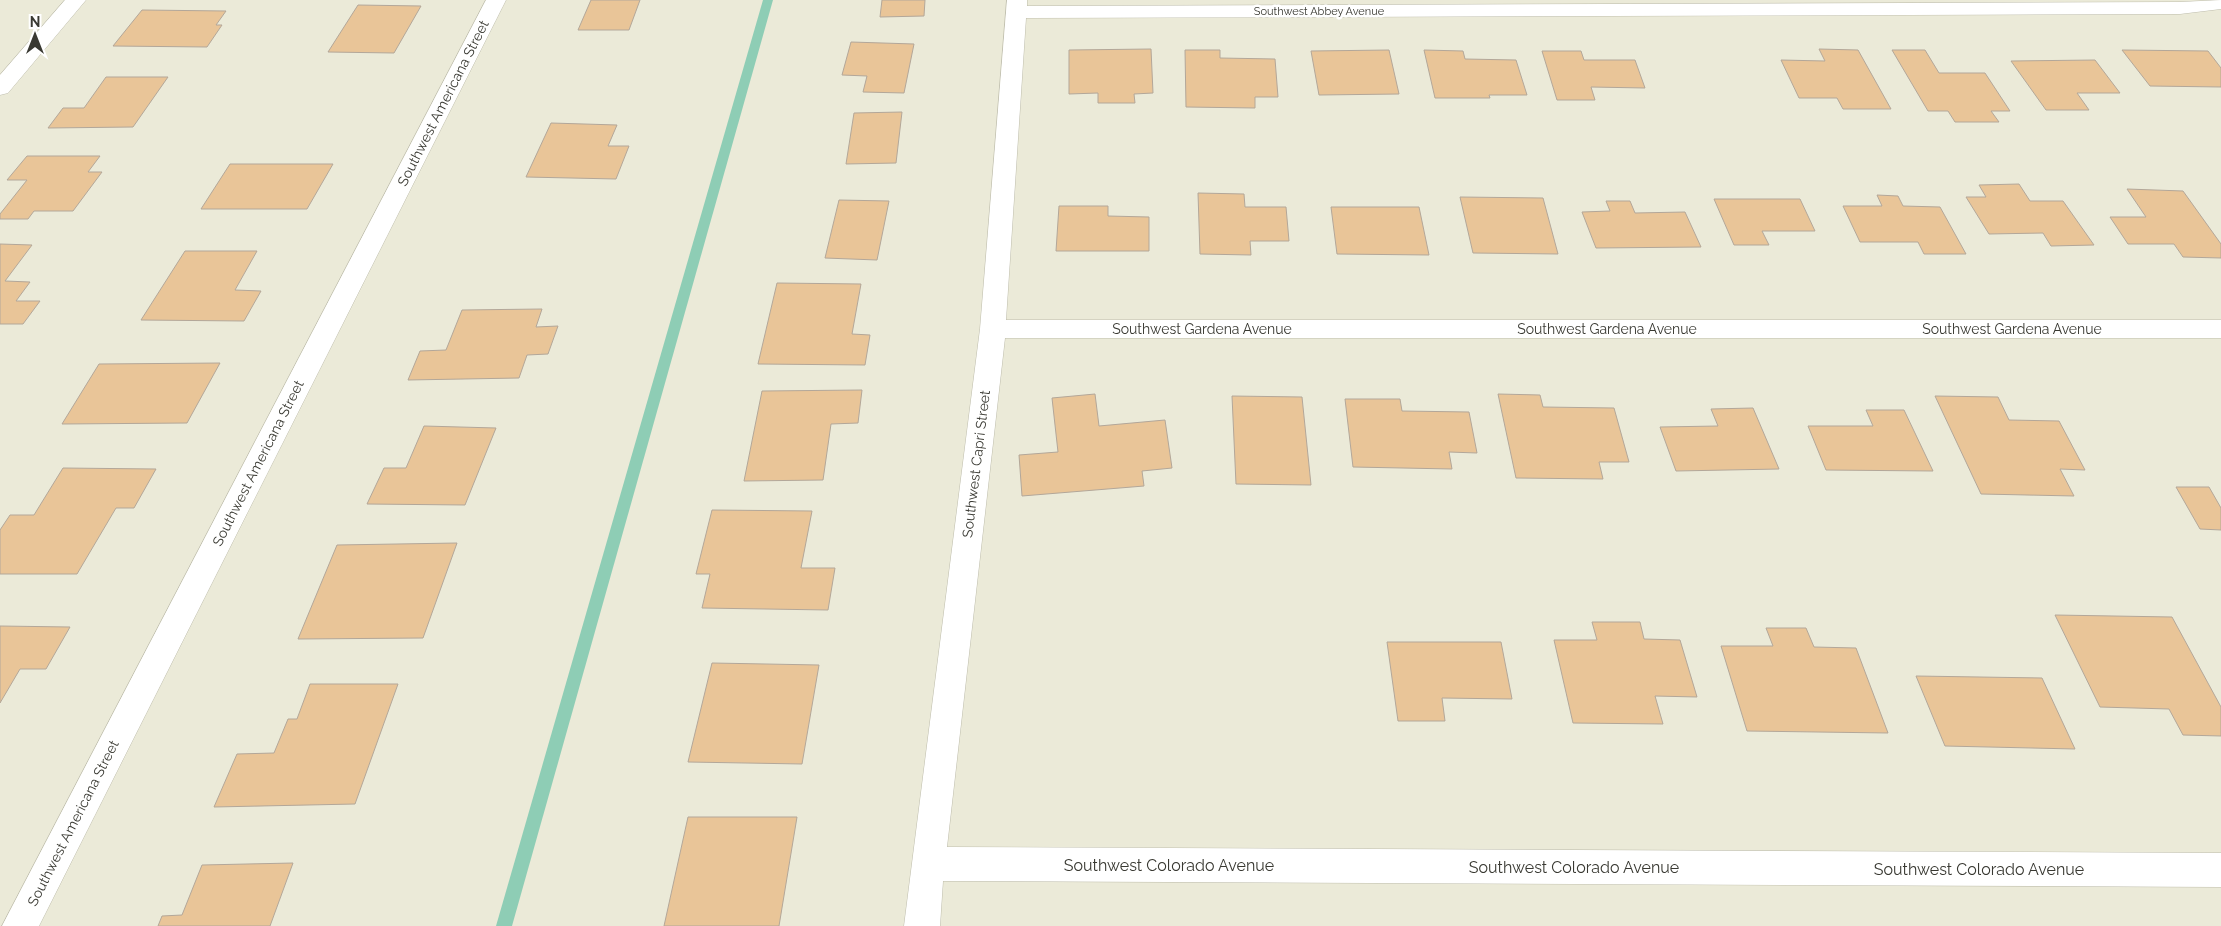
<svg xmlns="http://www.w3.org/2000/svg" width="2221" height="926" font-family="Raleway,sans-serif">
	<rect width="100%" height="100%" fill="#ebead8"/>
	<g fill="none" stroke-linecap="round" stroke-linejoin="round">
		<polygon fill="#8ecdb5" fill-rule="evenodd" points="763,0 773,0 512,926 496,926"/>
	</g>
	<g fill="#e9c598" stroke="#b3a799">
		<polygon points="591,0 640,0 629,30 578,30"/>
		<polygon points="882,0 925,0 924,16 880,17"/>
		<polygon points="358,5 421,6 394,53 328,52"/>
		<polygon points="142,10 226,11 216,25 222,25 207,47 113,46"/>
		<polygon points="851,42 914,44 904,93 863,92 867,76 842,75"/>
		<polygon points="1151,49 1153,93 1134,94 1135,103 1098,103 1098,93 1069,94 1069,50"/>
		<polygon points="1819,49 1858,50 1891,109 1843,109 1837,98 1799,98 1781,60 1825,61"/>
		<polygon points="1185,50 1220,50 1220,58 1275,59 1278,97 1255,97 1255,108 1186,107"/>
		<polygon points="1389,50 1399,94 1319,95 1311,51"/>
		<polygon points="1424,50 1463,51 1465,59 1516,60 1527,95 1489,95 1490,98 1435,98"/>
		<polygon points="1892,50 1925,50 1939,73 1985,73 2010,111 1991,111 1999,122 1955,122 1948,111 1928,111"/>
		<polygon points="2122,50 2208,51 2221,68 2221,87 2150,86"/>
		<polygon points="1542,51 1581,51 1584,60 1635,60 1645,88 1591,87 1595,100 1557,100"/>
		<polygon points="2095,60 2120,93 2077,93 2089,110 2046,110 2011,61"/>
		<polygon points="106,77 168,77 133,127 48,128 63,108 84,108"/>
		<polygon points="902,112 896,163 846,164 854,113"/>
		<polygon points="551,123 617,125 608,146 629,146 616,179 526,177"/>
		<polygon points="27,156 100,156 88,172 102,172 73,211 34,211 28,219 0,219 0,214 27,180 7,180"/>
		<polygon points="230,164 333,164 307,209 201,209"/>
		<polygon points="2019,184 2030,201 2063,201 2094,245 2051,246 2043,233 1989,234 1966,197 1986,197 1979,185"/>
		<polygon points="2127,189 2183,191 2221,244 2221,258 2183,257 2174,244 2128,244 2110,217 2146,217"/>
		<polygon points="1198,193 1244,194 1245,207 1286,207 1289,241 1250,241 1251,255 1200,254"/>
		<polygon points="1877,195 1898,196 1903,206 1940,207 1966,254 1924,254 1918,242 1860,242 1843,206 1882,206"/>
		<polygon points="1460,197 1543,198 1558,254 1473,253"/>
		<polygon points="1714,199 1800,199 1815,231 1762,231 1769,245 1734,245"/>
		<polygon points="839,200 889,201 877,260 825,258"/>
		<polygon points="1606,201 1630,201 1635,213 1685,212 1701,247 1596,248 1582,212 1610,211"/>
		<polygon points="1059,206 1108,206 1108,216 1149,217 1149,251 1056,251"/>
		<polygon points="1331,207 1419,207 1429,255 1337,254"/>
		<polygon points="0,244 32,245 5,281 30,282 16,301 40,301 23,324 0,324"/>
		<polygon points="185,251 257,251 235,290 261,291 244,321 141,320"/>
		<polygon points="777,283 861,284 852,334 870,335 865,365 758,364"/>
		<polygon points="542,309 536,327 558,326 548,354 527,355 519,378 408,380 420,351 446,350 462,310"/>
		<polygon points="220,363 187,423 62,424 99,364"/>
		<polygon points="862,390 858,423 831,424 823,480 744,481 762,391"/>
		<polygon points="1095,394 1099,426 1165,420 1172,468 1142,471 1144,486 1022,496 1019,455 1058,452 1052,398"/>
		<polygon points="1498,394 1540,395 1543,407 1614,408 1629,462 1599,462 1603,479 1516,478"/>
		<polygon points="1232,396 1302,397 1311,485 1236,484"/>
		<polygon points="1935,396 1998,397 2009,420 2059,421 2085,470 2060,469 2074,496 1981,494"/>
		<polygon points="1345,399 1400,399 1402,411 1469,412 1477,453 1449,452 1452,469 1353,467"/>
		<polygon points="1753,408 1779,469 1676,471 1660,427 1718,426 1711,409"/>
		<polygon points="1866,410 1904,410 1933,471 1826,470 1808,426 1873,426"/>
		<polygon points="424,426 496,428 465,505 367,504 384,468 406,468"/>
		<polygon points="63,468 156,469 134,508 116,508 77,574 0,574 0,530 10,515 34,515"/>
		<polygon points="2176,487 2209,487 2221,508 2221,530 2200,529"/>
		<polygon points="712,510 812,511 801,568 835,568 828,610 702,608 710,574 696,574"/>
		<polygon points="457,543 423,638 298,639 337,545"/>
		<polygon points="2055,615 2172,617 2221,707 2221,736 2183,735 2169,709 2100,707"/>
		<polygon points="1592,622 1640,622 1644,639 1680,640 1697,697 1655,696 1663,724 1573,723 1554,640 1597,640"/>
		<polygon points="0,626 70,627 46,669 20,669 0,703"/>
		<polygon points="1766,628 1806,628 1814,647 1856,648 1888,733 1747,731 1721,646 1773,646"/>
		<polygon points="1387,642 1501,642 1512,699 1442,698 1445,721 1398,721"/>
		<polygon points="712,663 819,665 802,764 688,762"/>
		<polygon points="1916,676 2042,678 2075,749 1945,746"/>
		<polygon points="310,684 398,684 355,804 214,807 237,754 274,753 288,719 297,719"/>
		<polygon points="688,817 797,817 779,926 664,926"/>
		<polygon points="293,863 270,926 158,926 162,916 182,915 202,865"/>
	</g>
	<g fill="none" stroke-linecap="round" stroke-linejoin="round">
		<defs>
			<g id="street">
				<polygon points="65,0 86,0 8,93 0,95 0,75"/>
				<polygon points="486,0 506,0 39,926 2,926"/>
				<polygon points="1007,0 1027,0 1027,6 2180,2 2221,0 2221,9 2180,14 1026,18 1006,320 2221,320 2221,338 1005,338 947,847 2221,853 2221,887 943,881 940,926 904,926 980,329"/>
			</g>
		</defs>
		<use href="#street" stroke="#bebdac" stroke-width="1"/>
		<use href="#street" fill="#fff" fill-rule="evenodd"/>
	</g>
	<g text-anchor="middle" dominant-baseline="central" stroke-width="5" stroke-linejoin="round" paint-order="stroke">
		<g font-size="11" fill="#393932" stroke="#fff">
			<text x="1319" y="11">Southwest Abbey Avenue</text>
		</g>
		<g font-size="14" fill="#393932" stroke="#fff">
			<text transform="translate(443 103) rotate(-63)">Southwest Americana Street</text>
			<text x="1202" y="329">Southwest Gardena Avenue</text>
			<text x="1607" y="329">Southwest Gardena Avenue</text>
			<text x="2012" y="329">Southwest Gardena Avenue</text>
			<text transform="translate(258 463) rotate(-63)">Southwest Americana Street</text>
			<text transform="translate(976 464) rotate(-83)">Southwest Capri Street</text>
			<text transform="translate(73 823) rotate(-63)">Southwest Americana Street</text>
		</g>
		<g font-size="16" fill="#393932" stroke="#fff">
			<text x="1169" y="865">Southwest Colorado Avenue</text>
			<text x="1574" y="867">Southwest Colorado Avenue</text>
			<text x="1979" y="869">Southwest Colorado Avenue</text>
		</g>
	</g>
	<g transform="translate(35 35)" stroke="#ffffff" stroke-width="4" paint-order="stroke">
	<path d="M0-4L9 19L0 12L-9 19Z" fill="#393932"/>
	<text y="-8" font-size="14" font-weight="bold" text-anchor="middle" fill="#393932">N</text>
	</g>
</svg>
